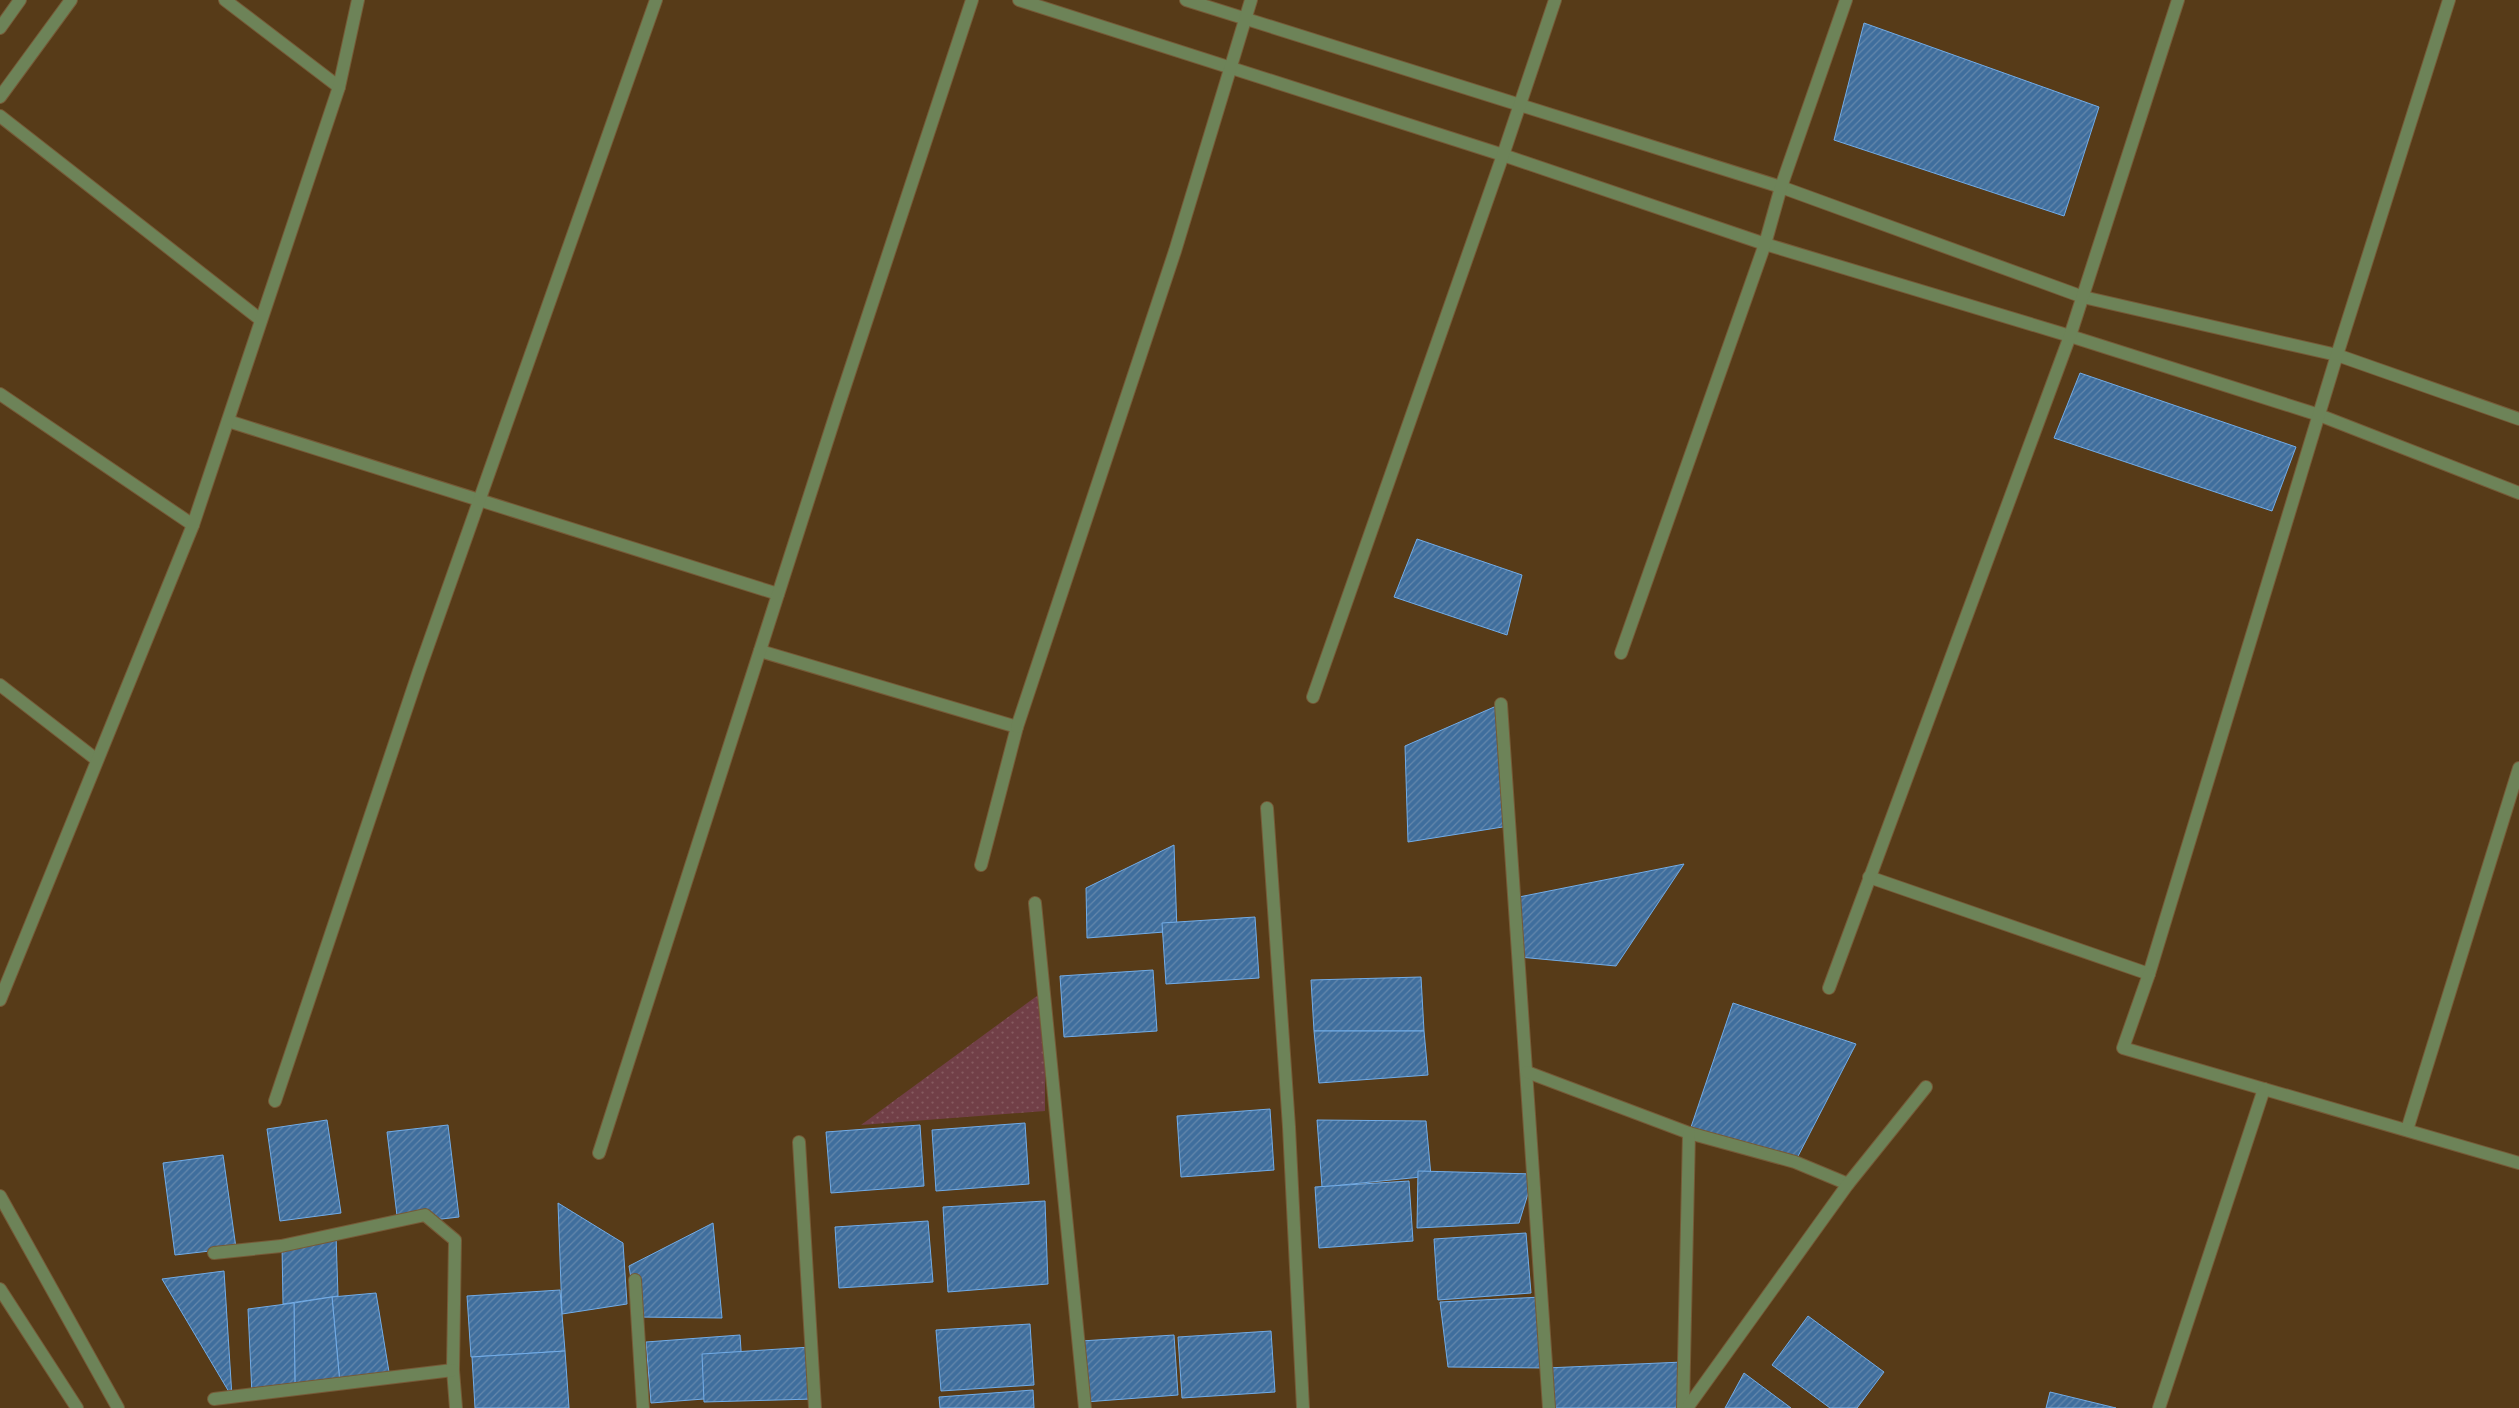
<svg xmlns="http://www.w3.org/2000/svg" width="2519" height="1408" font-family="'Roboto Condensed',sans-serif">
	<defs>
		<pattern id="grass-dots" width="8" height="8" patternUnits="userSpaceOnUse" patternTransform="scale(1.25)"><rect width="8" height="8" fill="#713f47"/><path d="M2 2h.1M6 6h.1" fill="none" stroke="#865a5f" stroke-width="1.8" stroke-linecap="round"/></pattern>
		<pattern id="building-hatch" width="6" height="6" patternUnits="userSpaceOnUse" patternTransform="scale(1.25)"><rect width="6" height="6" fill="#3f6e9d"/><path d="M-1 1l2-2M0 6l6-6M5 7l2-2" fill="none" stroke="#6588ac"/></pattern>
	</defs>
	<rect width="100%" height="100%" fill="#573b18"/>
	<polygon fill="url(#grass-dots)" points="1045,990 1045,1111 861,1125"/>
	<g fill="url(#building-hatch)" stroke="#72ace7">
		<polygon points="1864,23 2099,107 2064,216 1834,140"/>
		<polygon points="2080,373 2296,447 2272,511 2054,438"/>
		<polygon points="1417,539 1522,575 1507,635 1394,597"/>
		<polygon points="1501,704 1509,826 1408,842 1405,746"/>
		<polygon points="1174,845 1177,931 1087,938 1086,888"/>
		<polygon points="1684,864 1616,966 1519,957 1514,898"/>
		<polygon points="1255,917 1259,978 1166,984 1162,923"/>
		<polygon points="1153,970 1157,1031 1064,1037 1060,976"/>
		<polygon points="1421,977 1424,1031 1314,1031 1311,980"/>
		<polygon points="1733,1003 1856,1044 1795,1162 1689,1133"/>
		<polygon points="1314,1031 1424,1031 1428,1075 1319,1083"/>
		<polygon points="1270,1109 1274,1170 1181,1177 1177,1116"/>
		<polygon points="327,1120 341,1213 280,1221 267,1129"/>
		<polygon points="1317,1120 1426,1121 1431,1176 1322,1187"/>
		<polygon points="1025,1123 1029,1184 936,1191 932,1130"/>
		<polygon points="448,1125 459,1217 398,1224 387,1132"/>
		<polygon points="920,1125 924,1186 831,1193 826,1132"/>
		<polygon points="223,1155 236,1248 175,1255 163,1163"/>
		<polygon points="1418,1171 1534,1174 1519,1223 1417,1228"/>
		<polygon points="1409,1181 1413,1241 1319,1248 1315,1187"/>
		<polygon points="1045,1201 1048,1284 948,1292 943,1207"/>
		<polygon points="558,1203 623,1243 627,1304 562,1314"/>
		<polygon points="928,1221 933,1282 839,1288 835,1227"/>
		<polygon points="713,1223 722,1318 637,1317 629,1266"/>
		<polygon points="1526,1233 1531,1293 1438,1300 1434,1239"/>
		<polygon points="336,1235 338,1296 283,1304 282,1245"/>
		<polygon points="224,1271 232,1397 162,1279"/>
		<polygon points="560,1290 565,1351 471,1357 467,1296"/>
		<polygon points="376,1293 390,1378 340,1384 332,1297"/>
		<polygon points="332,1297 340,1384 295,1389 294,1303"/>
		<polygon points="1542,1297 1546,1368 1448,1367 1440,1302"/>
		<polygon points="294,1303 295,1389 252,1395 248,1309"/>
		<polygon points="1808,1316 1884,1372 1857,1408 1830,1408 1772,1365"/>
		<polygon points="1030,1324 1034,1385 941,1391 936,1330"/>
		<polygon points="1271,1331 1275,1392 1182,1398 1178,1337"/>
		<polygon points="740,1335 744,1396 651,1403 646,1342"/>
		<polygon points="1174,1335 1178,1395 1085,1402 1081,1341"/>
		<polygon points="811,1347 814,1399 704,1402 702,1354"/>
		<polygon points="565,1351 569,1408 475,1408 472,1357"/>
		<polygon points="1683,1362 1683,1408 1549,1408 1546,1368"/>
		<polygon points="1744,1373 1791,1408 1725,1408"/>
		<polygon points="1033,1390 1034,1408 940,1408 939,1397"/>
		<polygon points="2050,1392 2116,1408 2046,1408"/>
	</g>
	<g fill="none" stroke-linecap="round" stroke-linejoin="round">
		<defs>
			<g id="minor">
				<polyline points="225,0 339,87"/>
				<polyline points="1019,0 1503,155 1765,244 2070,336 2319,415 2519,493"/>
				<polyline points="1186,0 1781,187 2083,297 2337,355 2519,419"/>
				<polyline points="0,28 20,0"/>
				<polyline points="0,97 71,0"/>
				<polyline points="0,116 261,320"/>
				<polyline points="0,394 193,525"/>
				<polyline points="228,421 778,594"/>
				<polyline points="760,651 1017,727 981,865"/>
				<polyline points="1621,653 1765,244 1781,187 1846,0"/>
				<polyline points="0,685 97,760"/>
				<polyline points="1313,697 1503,155 1555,0"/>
				<polyline points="1501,704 1549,1408"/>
				<polyline points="1017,727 1175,251 1251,0"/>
				<polyline points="1267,808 1289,1127 1303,1408"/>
				<polyline points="1869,877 2149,974 2337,355 2449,0"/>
				<polyline points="1035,903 1085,1408"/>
				<polyline points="2149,974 2123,1048 2519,1163"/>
				<polyline points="1829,988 2070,336 2178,0"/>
				<polyline points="0,1000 193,525 339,87 358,0"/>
				<polyline points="1527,1072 1689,1133 1795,1162 1848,1184"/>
				<polyline points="275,1101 419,671 656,0"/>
				<polyline points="2407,1130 2519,768"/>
				<polyline points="799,1142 815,1408"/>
				<polyline points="599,1153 839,404 972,0"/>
				<polyline points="0,1196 118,1408"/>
				<polyline points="214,1253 281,1246 425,1215 455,1240 453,1370 456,1408"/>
				<polyline points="635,1280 643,1408"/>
				<polyline points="0,1289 77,1408"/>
				<polyline points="214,1399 453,1370"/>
				<polyline points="1683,1408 1689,1133"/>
				<polyline points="1687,1408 1848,1184 1926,1087"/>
				<polyline points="2159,1408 2264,1089"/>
			</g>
		</defs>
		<use href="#minor" stroke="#765a37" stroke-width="14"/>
		<use href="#minor" stroke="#6d8358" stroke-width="12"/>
	</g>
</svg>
